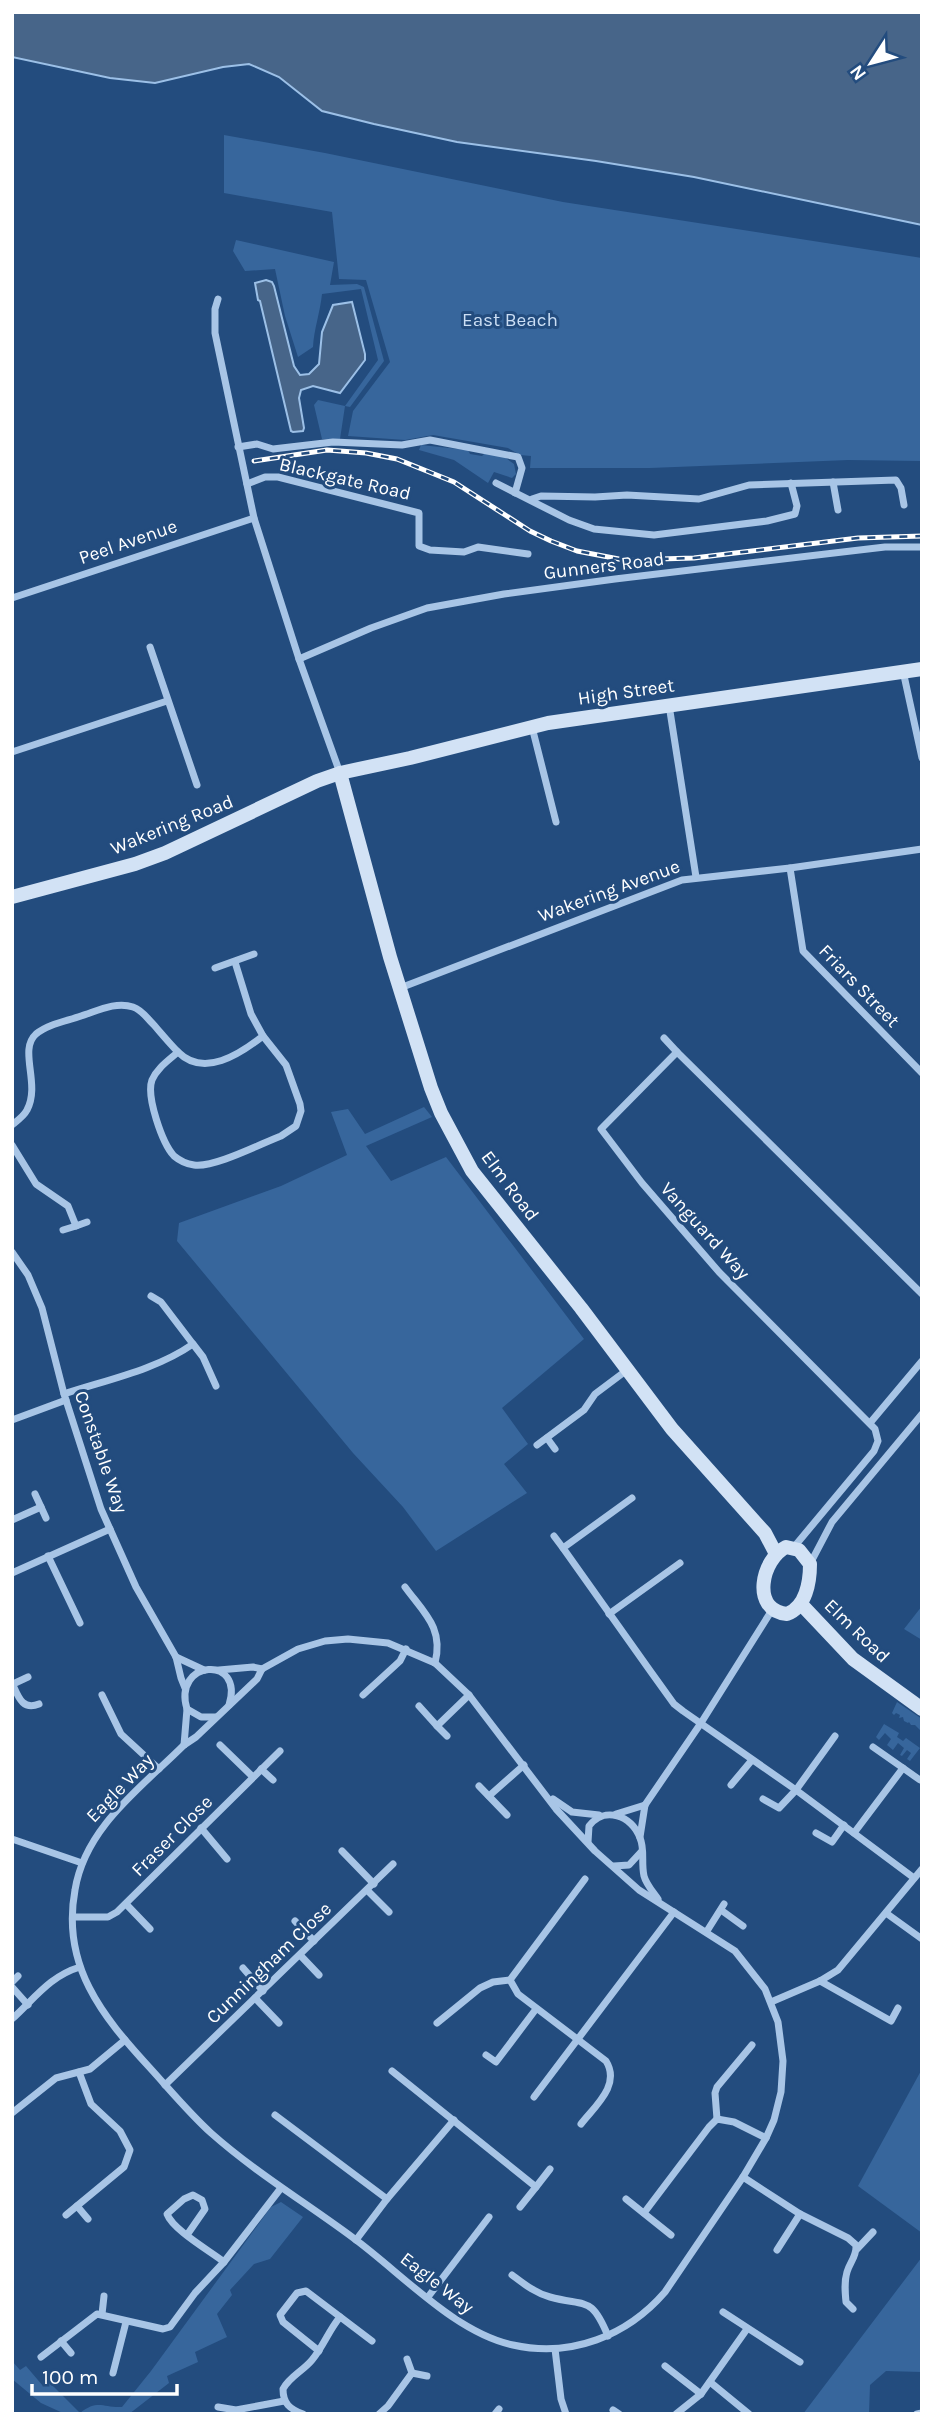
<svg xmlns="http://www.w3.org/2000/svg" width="934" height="2426" font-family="Karla,sans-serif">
	<rect width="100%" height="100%" fill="#234c7e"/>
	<g fill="#37669c">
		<polygon points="224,135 325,153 563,202 922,258 922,461 848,460 650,468 530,468 531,456 520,455 508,448 433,435 405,440 348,436 353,411 390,362 366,280 339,279 332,212 224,193"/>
		<path d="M236,240L334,262L330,285L357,284L364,287L384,361L350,407L345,406L340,439H322L314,405L318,400L345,406L378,360L361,289L322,294C320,313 314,329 313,347L298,357L285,316L275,269L245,271L233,251Z"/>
		<polygon points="421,445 468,450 470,454 482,456 485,453 503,456 514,464 516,474 512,478 494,472 488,483 454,460 419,450"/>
		<polygon points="424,1107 432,1117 366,1146 391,1181 446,1157 584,1339 502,1408 528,1444 504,1464 527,1493 436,1551 403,1507 353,1453 177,1241 179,1223 281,1186 347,1155 331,1112 348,1109 365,1134"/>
		<polygon points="922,1606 922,1640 904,1629"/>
		<polygon points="897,1702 922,1719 922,1732 915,1725 911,1725 909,1722 908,1723 904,1721 903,1717 899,1718 900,1715 896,1713 894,1715 892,1713"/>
		<polygon points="884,1724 899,1733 897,1737 903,1741 906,1738 920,1748 910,1761 907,1759 911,1753 907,1750 902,1756 900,1755 904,1748 898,1743 893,1750 887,1745 891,1739 885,1733 879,1740 876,1737"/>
		<polygon points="922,2069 922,2233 858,2186"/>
		<path d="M281,2202L303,2217L270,2259L254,2264L230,2290L232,2295L217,2314L227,2337L195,2352L198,2362L167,2376L169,2383L129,2414H65L41,2403L12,2379V2361L20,2370L26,2366L43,2386L49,2382L80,2413C98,2399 103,2408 122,2407L151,2371L271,2207Z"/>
		<polygon points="922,2257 922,2372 886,2371 870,2385 869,2414 803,2414"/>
	</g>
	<g fill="#476589" stroke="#9cc0e7" stroke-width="2">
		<polygon points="12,12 922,12 922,225 694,177 596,161 457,142 374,124 322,111 279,77 249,64 223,67 155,83 110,78 12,57"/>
		<polygon points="266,280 272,282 274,286 294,366 300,375 309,374 319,364 322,332 333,305 352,302 365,354 365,360 340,393 313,386 301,390 299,398 304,428 303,431 293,432 291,431 260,301 258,300 255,283"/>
	</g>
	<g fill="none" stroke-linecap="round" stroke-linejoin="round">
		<g stroke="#a8c5e6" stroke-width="7">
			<polyline points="218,299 215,309 215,333 254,518 299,659 340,773"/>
			<polyline points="238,447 257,444 273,449 333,442 402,445 430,440 518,457 522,468 515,493"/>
			<polyline points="833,482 838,510"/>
			<polyline points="496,483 569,520 594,529 654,535 767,521 795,514 797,506 791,483"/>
			<polyline points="247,484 265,477 278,477 419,513 419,546 430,550 464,552 478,547 528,554"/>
			<polyline points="532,499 541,496 595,497 627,495 699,499 749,485 896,480 901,488 904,505"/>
			<polyline points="12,598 254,518"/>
			<polyline points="150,647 197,785"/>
			<polyline points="299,659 371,628 427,608 504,594 615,579 885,547 922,547"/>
			<polyline points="903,671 922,758"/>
			<polyline points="669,705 696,877"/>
			<polyline points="532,727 556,822"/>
			<polyline points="12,752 167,701"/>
			<polyline points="790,868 803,951 922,1073"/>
			<polyline points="215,968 254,954"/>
			<polyline points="400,988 682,880 790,868 922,849"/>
			<polyline points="664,1038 677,1052"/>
			<path d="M178,1052C169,1060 157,1068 152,1080C146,1096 162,1143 174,1156C180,1161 186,1164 194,1165C214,1168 260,1144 281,1136L296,1126L301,1111L300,1104L286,1065L263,1036"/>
			<path d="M12,1125C17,1121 24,1116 27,1110C41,1084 18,1050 36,1034C48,1024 67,1021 81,1016C97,1011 116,1001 133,1007C142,1010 146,1017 153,1024C161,1033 169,1043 178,1052C204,1078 240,1054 263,1036L251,1014L235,962"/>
			<polyline points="12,1145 36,1184 68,1206 76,1226 87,1222"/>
			<polyline points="63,1230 76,1226"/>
			<polyline points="12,1252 28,1275 42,1308 64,1394 101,1509 136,1587 176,1657 181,1678 185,1688"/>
			<polyline points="151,1296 161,1302 193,1344"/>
			<path d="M64,1394C106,1380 156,1370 193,1344L203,1357L216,1386"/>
			<polyline points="12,1420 66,1400"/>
			<polyline points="870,1423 922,1361"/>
			<polyline points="547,1438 555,1449"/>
			<polyline points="537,1445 584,1410 595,1394 627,1370"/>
			<polyline points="35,1494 41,1507"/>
			<polyline points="632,1498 563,1548 651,1672 674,1704 683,1711 796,1790 914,1878"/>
			<polyline points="12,1520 41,1507 46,1518"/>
			<polyline points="554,1536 563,1548"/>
			<polyline points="794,1547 874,1451 878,1441 875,1429 719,1272 642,1183 601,1129 677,1052 922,1294"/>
			<polyline points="48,1556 80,1623"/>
			<polyline points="810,1564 832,1522 922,1414"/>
			<polyline points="12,1573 110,1529"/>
			<path d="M405,1587C424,1613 444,1628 435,1663"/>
			<polyline points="609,1614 680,1563"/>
			<path d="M348,1639L388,1643L435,1663L469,1695L556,1809L595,1851L639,1890L735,1951L765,1989L778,2022L783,2061L781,2092L774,2120L766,2138L743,2177L665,2292C627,2336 571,2358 513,2345C456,2333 403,2275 356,2240C308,2204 256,2173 211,2133C189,2113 170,2090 150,2068C102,2016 61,1965 75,1890C85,1827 142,1787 184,1745L196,1737L257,1679L262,1669L298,1649L325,1641Z"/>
			<polyline points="176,1657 204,1670"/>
			<polyline points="219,1670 253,1667 262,1669"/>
			<path d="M12,1683C18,1696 22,1711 39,1704"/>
			<polyline points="13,1684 28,1677"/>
			<polyline points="102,1695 121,1734 159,1769"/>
			<polyline points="363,1695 400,1661 406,1649"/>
			<polyline points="419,1706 437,1726 469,1695"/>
			<path d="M216,1717H201L187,1709C172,1660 245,1654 229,1705"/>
			<polyline points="437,1726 447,1736"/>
			<polyline points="184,1745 187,1709"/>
			<polyline points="220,1745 253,1777"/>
			<polyline points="903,1768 920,1780"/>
			<polyline points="261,1769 273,1780"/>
			<polyline points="731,1785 752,1760"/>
			<polyline points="479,1786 507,1815"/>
			<polyline points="489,1796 524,1765"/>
			<polyline points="553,1799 572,1812 599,1815"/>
			<polyline points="763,1799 779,1808 796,1790 835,1736"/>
			<polyline points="616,1814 645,1805"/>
			<polyline points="201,1828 227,1859"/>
			<polyline points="816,1833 832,1842 844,1825"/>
			<polyline points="854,1833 903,1768 873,1747"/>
			<polyline points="640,1837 645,1805 701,1723 772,1610"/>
			<polyline points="12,1839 82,1863"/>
			<path d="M588,1842L589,1826C604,1806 632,1815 640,1838C645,1849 641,1863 644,1876C646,1884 653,1892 658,1899"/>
			<polyline points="342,1851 374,1884"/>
			<polyline points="614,1866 629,1865 641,1852"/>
			<polyline points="367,1890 389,1912"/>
			<polyline points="126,1904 150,1929"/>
			<polyline points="721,1910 743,1926"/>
			<polyline points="886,1913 922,1939"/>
			<polyline points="73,1917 108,1917 117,1912 280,1751"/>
			<polyline points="295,1921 314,1941"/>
			<polyline points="707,1931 724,1904"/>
			<polyline points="300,1955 319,1975"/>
			<polyline points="243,1968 263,1991"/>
			<polyline points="820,1981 891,2021 898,2008"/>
			<polyline points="12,1982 18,1976"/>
			<polyline points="12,1987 28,2005"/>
			<polyline points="255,1998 279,2023"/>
			<polyline points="771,2002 820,1981 838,1970 922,1869"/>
			<path d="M12,2019C35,1998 50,1976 80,1967"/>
			<polyline points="437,2023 480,1988 493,1982 510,1980"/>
			<polyline points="486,2055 496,2062 536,2009"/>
			<polyline points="392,2071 536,2187 550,2169"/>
			<polyline points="165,2085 393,1864"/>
			<polyline points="534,2097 674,1912"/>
			<polyline points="12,2113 56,2078 90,2069 125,2040"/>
			<polyline points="275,2115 387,2199"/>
			<polyline points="717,2119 715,2093 717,2087 752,2045"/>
			<path d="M581,2124C595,2106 621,2085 606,2061L518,1994L510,1980L585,1879"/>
			<path d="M743,2177L800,2214L848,2238L856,2245C857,2256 850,2262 847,2272C844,2282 845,2292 846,2302L853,2309"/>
			<polyline points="626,2199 671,2235"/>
			<polyline points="77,2206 88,2219"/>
			<polyline points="520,2207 536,2187"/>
			<polyline points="644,2213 709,2127 717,2119 734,2122 766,2138"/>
			<polyline points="66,2215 124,2167 130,2150 120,2131 91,2104 79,2072"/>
			<path d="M187,2235L205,2209L202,2200L193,2195L184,2199L167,2214C173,2230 210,2251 224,2262"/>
			<polyline points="356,2240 387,2199 454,2120"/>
			<polyline points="857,2249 873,2232"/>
			<polyline points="777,2250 800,2214"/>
			<path d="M512,2275C524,2284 535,2293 550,2297C586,2307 591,2295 608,2336"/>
			<polyline points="428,2297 489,2217"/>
			<polyline points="723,2312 800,2362"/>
			<polyline points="102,2314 104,2296"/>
			<polyline points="61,2341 71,2353"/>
			<polyline points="555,2349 561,2399 566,2414"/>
			<polyline points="319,2351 283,2322 280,2315 297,2293 306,2291 372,2341"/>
			<polyline points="41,2357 97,2314 163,2329 170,2327 195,2293 224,2262 281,2188"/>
			<polyline points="407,2359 412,2373"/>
			<polyline points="665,2366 701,2394"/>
			<polyline points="113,2373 126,2322"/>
			<polyline points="710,2382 749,2414"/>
			<polyline points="218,2407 236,2410 284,2401"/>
			<polyline points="613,2410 619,2414"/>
			<path d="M303,2414C290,2409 283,2404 283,2389C289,2377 303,2371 312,2360C323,2347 329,2330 340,2317"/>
			<polyline points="379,2414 388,2406 412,2373 427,2376"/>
			<polyline points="495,2414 499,2409"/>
			<polyline points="676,2414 701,2394 747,2329"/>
			<polyline points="917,2414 922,2413"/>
		</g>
		<g stroke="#d2e2f5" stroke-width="14">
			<polyline points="340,773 390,957 431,1088 441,1113 472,1171 581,1308 672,1429 765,1533 776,1554"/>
			<polyline points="12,897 135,864 165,853 317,781 340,773 410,758 548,723 922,669"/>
			<path d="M786,1547L799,1550L810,1564C810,1582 806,1607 787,1614C750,1610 762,1559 786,1547Z"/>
			<polyline points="801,1604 853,1659 922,1709"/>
		</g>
		<defs>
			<polyline id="rail" points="254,461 327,450 366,453 397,459 454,482 530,531 551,541 577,551 624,560 694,558 858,538 922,536"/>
		</defs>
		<use href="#rail" stroke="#fff" stroke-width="5"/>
		<use href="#rail" stroke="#234c7e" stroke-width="2.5" stroke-dasharray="8" stroke-linecap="butt"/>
	</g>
	<g text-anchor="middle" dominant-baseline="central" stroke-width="6" stroke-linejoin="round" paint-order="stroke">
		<g font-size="19" fill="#ccdff5" stroke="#234c7e">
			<text x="510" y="320">East Beach</text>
		</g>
		<g font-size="19" fill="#fff" stroke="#234c7e">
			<text transform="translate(345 479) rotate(13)">Blackgate Road</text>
			<text transform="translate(128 542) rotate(-19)">Peel Avenue</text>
			<text transform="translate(604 566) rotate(-7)">Gunners Road</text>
			<text transform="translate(626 692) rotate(-8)">High Street</text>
			<text transform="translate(172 825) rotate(-22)">Wakering Road</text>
			<text transform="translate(609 891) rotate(-20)">Wakering Avenue</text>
			<text transform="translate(859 986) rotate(46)">Friars Street</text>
			<text transform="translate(510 1186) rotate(53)">Elm Road</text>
			<text transform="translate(705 1231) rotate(48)">Vanguard Way</text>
			<text transform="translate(101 1452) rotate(71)">Constable Way</text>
			<text transform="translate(857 1631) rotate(44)">Elm Road</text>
			<text transform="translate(120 1788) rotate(-46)">Eagle Way</text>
			<text transform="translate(172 1836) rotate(-45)">Fraser Close</text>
			<text transform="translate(269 1963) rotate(-44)">Cunningham Close</text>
			<text transform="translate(437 2283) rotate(38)">Eagle Way</text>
		</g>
	</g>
	<rect width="934" height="2426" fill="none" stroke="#ffffff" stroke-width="28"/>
	<g transform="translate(871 63) rotate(234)" stroke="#234c7e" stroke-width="5" paint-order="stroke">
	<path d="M0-5L12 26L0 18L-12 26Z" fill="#ffffff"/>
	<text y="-10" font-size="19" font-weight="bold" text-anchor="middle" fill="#ffffff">N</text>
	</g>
	<path d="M32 2384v10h145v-10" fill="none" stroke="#ffffff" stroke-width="3.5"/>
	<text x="42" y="2384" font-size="21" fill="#ffffff" stroke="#234c7e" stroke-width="5" paint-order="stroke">100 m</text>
</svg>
